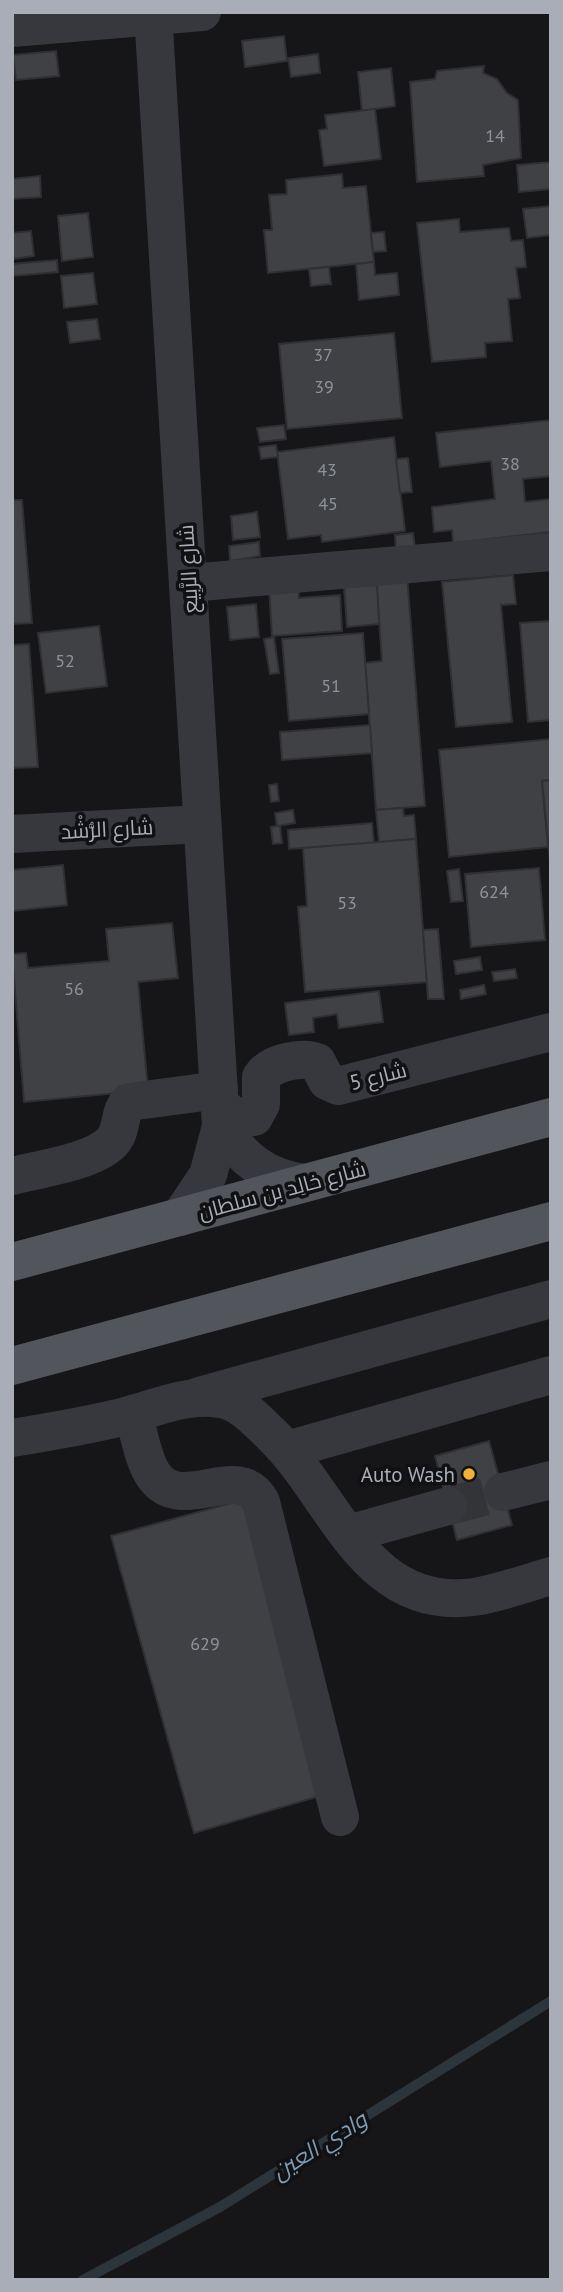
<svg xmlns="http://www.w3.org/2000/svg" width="563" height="2292" font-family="'PT Sans',Cairo,sans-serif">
	<rect width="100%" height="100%" fill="#161618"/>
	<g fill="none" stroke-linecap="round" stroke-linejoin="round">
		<polyline stroke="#2c353c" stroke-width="10" points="83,2280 220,2207 551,2001"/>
	</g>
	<g fill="#404145" stroke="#303034" stroke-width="2">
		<polygon points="284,36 287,61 245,67 242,41"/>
		<polygon points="56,51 59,76 16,80 13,55"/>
		<polygon points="318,54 320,73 291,77 288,58"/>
		<polygon points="484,66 483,73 497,79 507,93 518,100 521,158 483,165 484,176 417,182 410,82 435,79 437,71"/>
		<polygon points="391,68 395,106 362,111 358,72"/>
		<polygon points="375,109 381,159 324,166 319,130 327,129 325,115"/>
		<polygon points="551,162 551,189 519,192 517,165"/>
		<polygon points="342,174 343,188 366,186 374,262 268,273 264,230 272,230 269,195 287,194 286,180"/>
		<polygon points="40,176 41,197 12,199 12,179"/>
		<polygon points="551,206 551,235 527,238 523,209"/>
		<polygon points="88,213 93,257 62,261 58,216"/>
		<polygon points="459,219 460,232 509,228 511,241 523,240 526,267 516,268 520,298 508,299 512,341 485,343 486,357 432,362 417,223"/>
		<polygon points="31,231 34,256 12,259 12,233"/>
		<polygon points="384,232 386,251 373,252 371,233"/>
		<polygon points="57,260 58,272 12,276 12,264"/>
		<polygon points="374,262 375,275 397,273 399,295 359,300 356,264"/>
		<polygon points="329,267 331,284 311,286 309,269"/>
		<polygon points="93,273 97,304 64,308 61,276"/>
		<polygon points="97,319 100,339 70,343 67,322"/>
		<polygon points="394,333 402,418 287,429 279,344"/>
		<polygon points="551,420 551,476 523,479 525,502 551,499 551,532 453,543 452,530 434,532 432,507 495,499 491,461 440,467 436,433"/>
		<polygon points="284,425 286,439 260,442 257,428"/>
		<polygon points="394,437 405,531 322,542 321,535 288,539 277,452"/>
		<polygon points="276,445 278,457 261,459 259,447"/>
		<polygon points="408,458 412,492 400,493 396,459"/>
		<polygon points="12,500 22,500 32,623 12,624"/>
		<polygon points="257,512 260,537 233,540 231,516"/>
		<polygon points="413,533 415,548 396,550 395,535"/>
		<polygon points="259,542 260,556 230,561 229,546"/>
		<polygon points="407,575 425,806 376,810 365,663 382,661 376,578"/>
		<polygon points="513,575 516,604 501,605 512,722 456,727 442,582"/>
		<polygon points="298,583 299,598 340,595 342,631 272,636 269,585"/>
		<polygon points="377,585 379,624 347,627 344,587"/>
		<polygon points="256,604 259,637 230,640 227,607"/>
		<polygon points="551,621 551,720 528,722 520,623"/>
		<polygon points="99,626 107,686 46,693 38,633"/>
		<polygon points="363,633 369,714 289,721 282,639"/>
		<polygon points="274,637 279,673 270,674 264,639"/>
		<polygon points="29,644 38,767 12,768 12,645"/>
		<polygon points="370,725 372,753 282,760 280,732"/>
		<polygon points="551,739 551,780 542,781 548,847 449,857 439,750"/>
		<polygon points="551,780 551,871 542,781"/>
		<polygon points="277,784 279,801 271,802 269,785"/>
		<polygon points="403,808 404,816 414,815 416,839 379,842 376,810"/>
		<polygon points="293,810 295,823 277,826 275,813"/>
		<polygon points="372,823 374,843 289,849 288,830"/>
		<polygon points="277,826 280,826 282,843 273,844 271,827"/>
		<polygon points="416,839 427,982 305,992 298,907 307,906 303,848"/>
		<polygon points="63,865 67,905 13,911 12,870"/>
		<polygon points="539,868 545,940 471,947 465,874"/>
		<polygon points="459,869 463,901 451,902 447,871"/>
		<polygon points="172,923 178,978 138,982 148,1090 24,1102 12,954 26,953 28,968 109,961 106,929"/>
		<polygon points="438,929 444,999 428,999 423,930"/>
		<polygon points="480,957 482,970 456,974 454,961"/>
		<polygon points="515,969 517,978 494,981 492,972"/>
		<polygon points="484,985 486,994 461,999 460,990"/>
		<polygon points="379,991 383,1022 339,1028 337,1014 313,1018 314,1032 289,1035 285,1003"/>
		<polygon points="489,1441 512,1525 457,1540 435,1456"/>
		<polygon points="242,1500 323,1795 194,1833 111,1536"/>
	</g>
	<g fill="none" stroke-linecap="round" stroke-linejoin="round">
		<polyline stroke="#333438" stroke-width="38" stroke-dasharray="38 19" stroke-linecap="butt" points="448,1506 503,1492"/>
		<g stroke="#37383d" stroke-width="38">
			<polyline points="153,12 221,1126 208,1175 180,1217"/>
			<polyline points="12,28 202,12"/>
			<polyline points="189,583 551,552"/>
			<polyline points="12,834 202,824"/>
			<path d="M220,1105L238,1119L254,1117L261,1104V1077C270,1063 301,1056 317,1062L327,1081L338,1086L551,1032"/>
			<path d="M221,1126C242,1159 266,1178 305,1183"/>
			<path d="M12,1176C39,1169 93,1162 112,1142C123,1130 118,1113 129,1102L219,1090"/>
			<polyline points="199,1396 551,1299"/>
			<path d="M133,1414C139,1432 143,1461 154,1476C183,1516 238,1459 261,1502L340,1817"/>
			<path d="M12,1438C49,1432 85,1426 122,1417C154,1409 186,1393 220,1399C241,1402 256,1420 271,1434C335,1495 364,1612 474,1597C500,1593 526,1583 551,1576"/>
			<polyline points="287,1450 551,1375"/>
			<polyline points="503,1492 551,1480"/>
			<polyline points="348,1534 448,1506"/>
		</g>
		<g stroke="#53555c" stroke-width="38">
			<polyline points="12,1262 551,1117"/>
			<polyline points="12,1366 551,1221"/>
		</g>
	</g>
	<circle fill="#f2b134" stroke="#111113" stroke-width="2.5" cx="469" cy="1474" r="7"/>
	<g text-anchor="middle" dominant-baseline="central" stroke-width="7" stroke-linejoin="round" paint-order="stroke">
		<g font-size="18" fill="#8e929b">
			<text x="495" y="135">14</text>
			<text x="323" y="354">37</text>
			<text x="324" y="386">39</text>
			<text x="510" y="463">38</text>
			<text x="327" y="469">43</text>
			<text x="328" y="503">45</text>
			<text x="65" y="660">52</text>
			<text x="331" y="685">51</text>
			<text x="494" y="891">624</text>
			<text x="347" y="902">53</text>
			<text x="74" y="988">56</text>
			<text x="205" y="1643">629</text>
		</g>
		<g font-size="21" fill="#a8adb8" stroke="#111113">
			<text transform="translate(188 569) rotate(-93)">شارع الرَّبِيع</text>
			<text transform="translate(107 829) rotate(-3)">شارع الرُّشْد</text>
			<text transform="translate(378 1076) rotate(-14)">شارع 5</text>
			<text transform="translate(282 1190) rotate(-15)">شارع خالِد بن سلطان</text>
		</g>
		<g font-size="21" fill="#a8adb8" stroke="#111113" text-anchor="end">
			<text x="455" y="1474">Auto Wash</text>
		</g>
		<g font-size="23" font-style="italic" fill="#7f9bb3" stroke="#111113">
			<text transform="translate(319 2145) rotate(-32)">وادي العين</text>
		</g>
	</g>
	<rect width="563" height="2292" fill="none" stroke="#a8adb8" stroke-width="28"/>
</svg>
